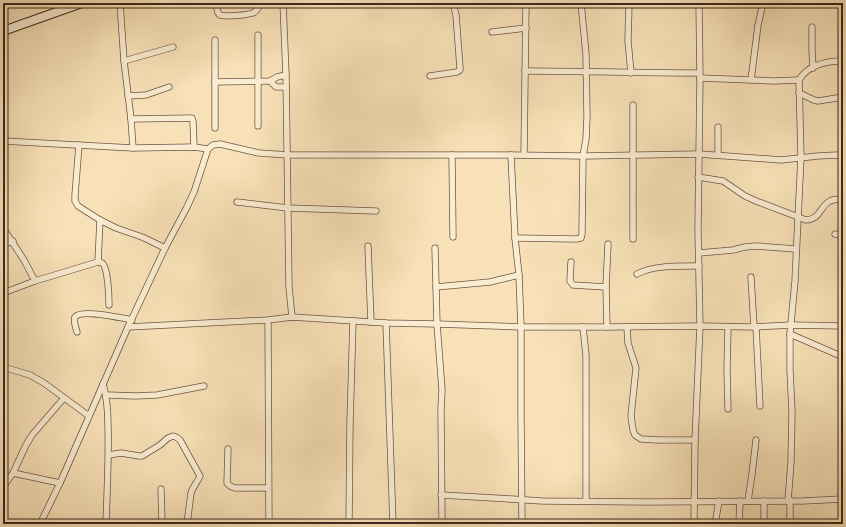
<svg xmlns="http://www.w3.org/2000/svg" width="846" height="527" font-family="Vollkorn,serif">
	<rect width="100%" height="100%" fill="#f8e1b8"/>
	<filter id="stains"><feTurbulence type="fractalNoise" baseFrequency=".005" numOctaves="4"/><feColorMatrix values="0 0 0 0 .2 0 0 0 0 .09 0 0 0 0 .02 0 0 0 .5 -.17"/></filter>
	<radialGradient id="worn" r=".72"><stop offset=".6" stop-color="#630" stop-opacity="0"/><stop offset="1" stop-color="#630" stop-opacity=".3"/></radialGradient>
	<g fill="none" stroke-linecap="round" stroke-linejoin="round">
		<defs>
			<g id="minor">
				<polyline points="120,3 124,61 131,119 133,148"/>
				<path d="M217,3C217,7 216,12 220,15C225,17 247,15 253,13C257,11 259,7 260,3"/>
				<polyline points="283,3 286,75 289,287 292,317"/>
				<polyline points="629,3 628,41 631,73"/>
				<polyline points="812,27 812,50 813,68"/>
				<polyline points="492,32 526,28"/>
				<polyline points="258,35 258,126"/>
				<polyline points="215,40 215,128"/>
				<polyline points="124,61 173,47"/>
				<path d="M525,71C583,71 641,73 699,73"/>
				<polyline points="430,76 457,72 460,70 460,68 456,15 453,3"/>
				<polyline points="700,78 774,81 799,80"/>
				<polyline points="751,80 758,25 763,3"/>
				<polyline points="270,81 276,87 286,87"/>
				<polyline points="215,82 270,81 277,77 286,75"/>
				<polyline points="799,93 814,100 818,101 843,97"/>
				<polyline points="128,96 146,95 169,87"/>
				<polyline points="633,105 633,239"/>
				<polyline points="131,119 192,118 193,121 194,147"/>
				<polyline points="3,141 133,148 194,147 208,149"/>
				<polyline points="79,145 75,195 75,201 78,206 100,220 116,228 142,237 165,248"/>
				<polyline points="452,155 453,237"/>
				<polyline points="511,155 515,238 519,275 521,327 521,415 522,524"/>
				<polyline points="524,155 526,3"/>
				<polyline points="718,155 718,127"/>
				<path d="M698,177L723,181L745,196L756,201L806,220C821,219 819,207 830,201C834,199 839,199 843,199"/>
				<polyline points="237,202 288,208 376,211"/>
				<polyline points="3,228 24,260 35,281"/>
				<polyline points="835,234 843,236"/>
				<polyline points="515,238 576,239 581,238 582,234 583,156 586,139 587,117 586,54 581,3"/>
				<polyline points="3,245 13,241"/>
				<polyline points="368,246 371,322"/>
				<polyline points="435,248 437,324 442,390 441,409 442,524"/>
				<polyline points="699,253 733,250 745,247 756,246 796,249"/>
				<polyline points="98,262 100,220"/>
				<polyline points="571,262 570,281 573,285 606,287"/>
				<path d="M637,274C653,265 681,266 699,266"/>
				<polyline points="751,277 754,327"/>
				<polyline points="436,287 490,282 519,275"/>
				<path d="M3,293L35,281L98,262C99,262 101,262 102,263C108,267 109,297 109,305"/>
				<polyline points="268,320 269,524"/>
				<polyline points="386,323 393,524"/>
				<polyline points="128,327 268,320 292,317 386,323 437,324 521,327 607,327 700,326 754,327 792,325 843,326"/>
				<polyline points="583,327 586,355 586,501"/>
				<polyline points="607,327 606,287 608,244"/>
				<polyline points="627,327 628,343 636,368 631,416 633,430 635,435 641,439 658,440 695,440"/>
				<polyline points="756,327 760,406"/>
				<path d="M77,332C76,328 73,321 75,317C81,309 122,318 132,320"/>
				<polyline points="790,334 843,357"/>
				<polyline points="3,367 30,375 44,383 89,416"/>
				<path d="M103,384C107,398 108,411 108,426C109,459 107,491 106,524"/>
				<polyline points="107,395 136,396 157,395 204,386"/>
				<polyline points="842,395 843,386"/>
				<polyline points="728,409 727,370 728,327"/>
				<polyline points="228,449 227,483 230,486 235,488 268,488"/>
				<path d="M109,455L121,453L139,456H142L160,445L168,438L173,436L176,437L180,440L200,476C198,482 193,486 191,493L187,524"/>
				<polyline points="13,473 60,483"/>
				<polyline points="3,487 13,473 26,445 32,435 64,398"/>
				<polyline points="161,489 162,524"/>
				<polyline points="441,495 494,498 542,501 647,502 802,501 843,499"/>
				<polyline points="841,499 843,462"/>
				<polyline points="790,500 790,524"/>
				<polyline points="748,501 752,474 756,440"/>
				<polyline points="764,501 764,524"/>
				<path d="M788,501L791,462L792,412L790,370V334L795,281L801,157L799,80C808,65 827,61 843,61"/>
				<polyline points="40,524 60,483 128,327 165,248 186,209 194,192 208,149 213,145 220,144 259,153 288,155 510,155 583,156 699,154 781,160 818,156 837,155 843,156"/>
				<polyline points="349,524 350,422 353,321"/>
				<polyline points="694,524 695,440 700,326 698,229 700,78 699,3"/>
				<polyline points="715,524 719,501"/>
				<polyline points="739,524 740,501"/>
			</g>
			<polyline id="secondary" points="3,31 82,3"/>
		</defs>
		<use href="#minor" stroke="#6c5644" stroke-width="7"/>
		<use href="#secondary" stroke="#3d271d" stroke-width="10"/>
		<use href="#minor" stroke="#faecd1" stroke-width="5.5"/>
		<use href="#secondary" stroke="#faecd1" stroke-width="8"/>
	</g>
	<rect width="846" height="527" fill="none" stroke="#f8e1b8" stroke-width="16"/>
	<rect x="4" y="4" width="838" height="519" fill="none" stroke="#3d271d" stroke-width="2"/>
	<rect x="8" y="8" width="830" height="511" fill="none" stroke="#3d271d"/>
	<rect width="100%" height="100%" filter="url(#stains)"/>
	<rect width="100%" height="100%" fill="url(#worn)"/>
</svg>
